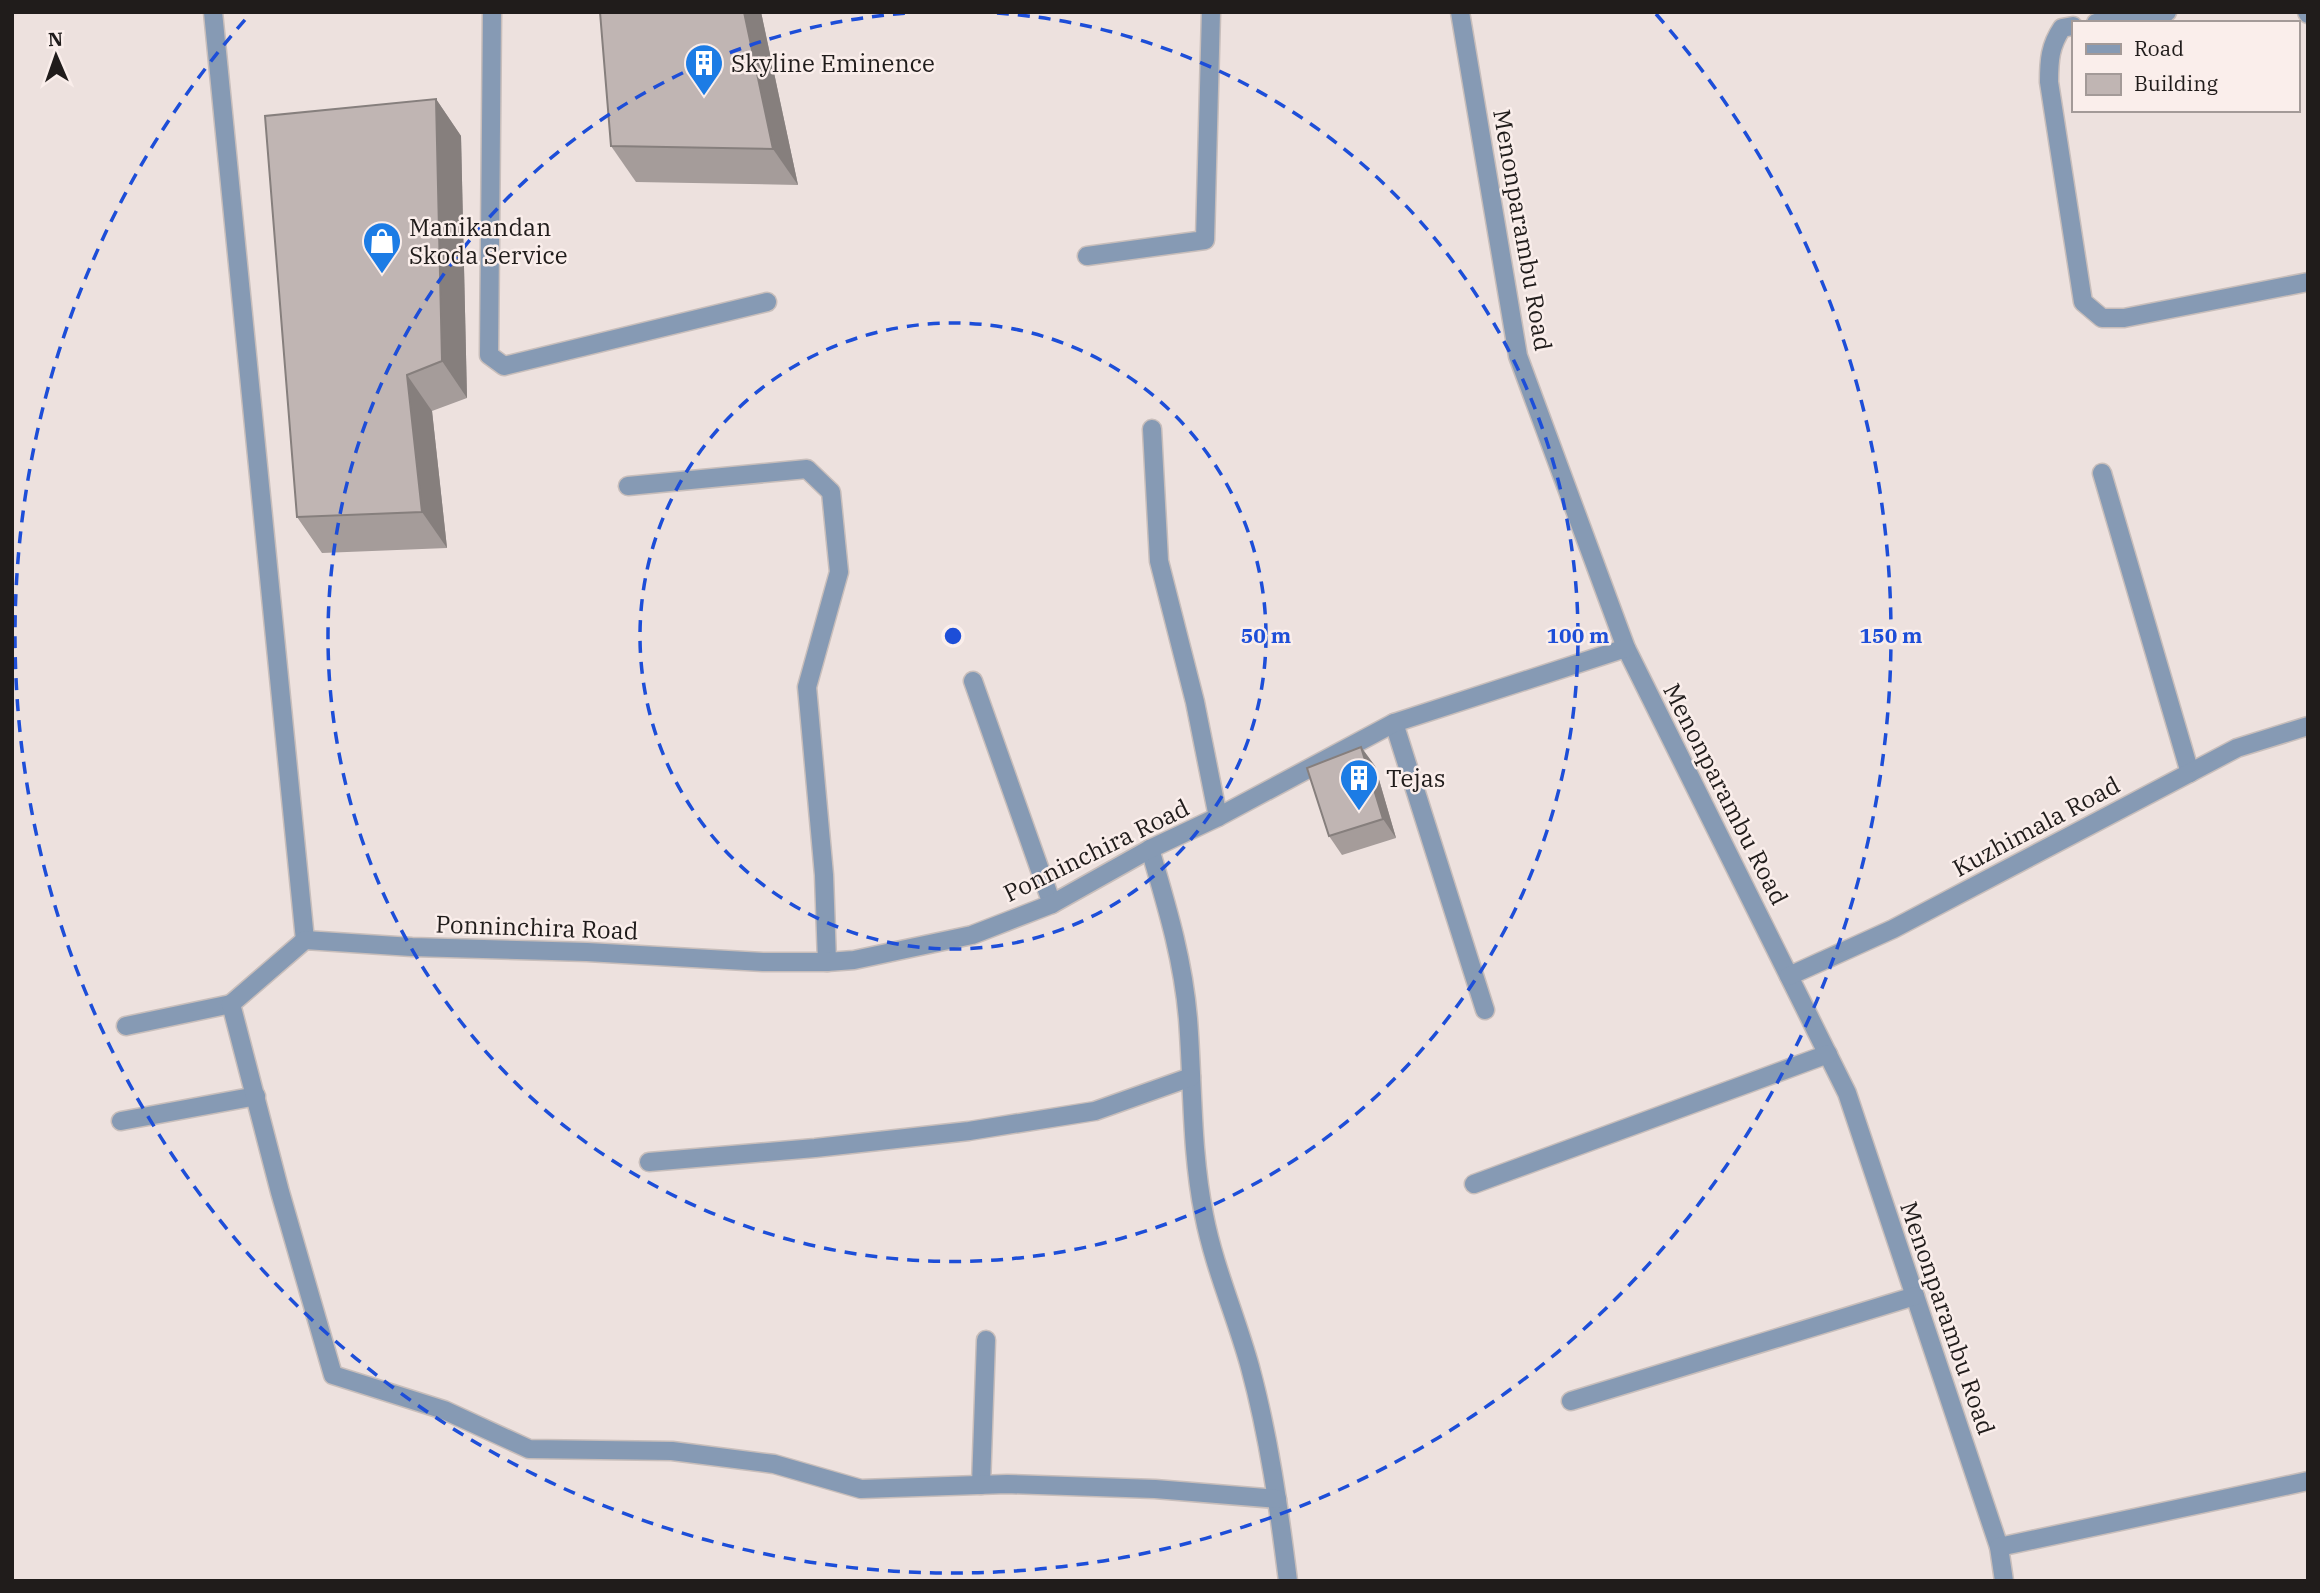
<svg xmlns="http://www.w3.org/2000/svg" width="2320" height="1593" font-family="'IBM Plex Serif',serif">
	<rect width="100%" height="100%" fill="#ede1de"/>
	<g fill="none" stroke-linecap="round" stroke-linejoin="round">
		<defs>
			<g id="service">
				<polyline points="213,12 305,940"/>
				<polyline points="973,681 1052,904"/>
			</g>
			<g id="minor">
				<polyline points="492,12 489,355 504,366 767,302"/>
				<polyline points="1460,12 1518,356 1626,648 1847,1093 1999,1547 2004,1581"/>
				<polyline points="2307,12 2308,14"/>
				<polyline points="2096,23 2167,12"/>
				<path d="M2073,26L2062,28C2050,46 2049,60 2049,82L2083,302L2102,318H2124L2308,282"/>
				<polyline points="1087,256 1205,240 1211,12"/>
				<polyline points="1152,429 1159,561 1195,702 1218,817"/>
				<polyline points="2102,473 2190,773"/>
				<polyline points="628,486 807,469 831,492 839,572 807,687 824,875 827,962"/>
				<polyline points="1394,723 1485,1010"/>
				<path d="M1150,849C1167,907 1183,959 1188,1019C1193,1084 1191,1151 1204,1215C1214,1267 1236,1316 1250,1367C1269,1437 1279,1509 1288,1581"/>
				<polyline points="1789,976 1893,929 2237,748 2308,726"/>
				<polyline points="126,1026 231,1004"/>
				<polyline points="121,1121 256,1096"/>
				<polyline points="649,1162 815,1148 969,1131 1095,1111 1191,1077"/>
				<polyline points="1474,1184 1828,1054"/>
				<polyline points="1571,1401 1915,1296"/>
				<polyline points="981,1485 986,1340"/>
				<polyline points="1277,1499 1155,1489 1007,1484 861,1489 774,1464 672,1451 529,1449 444,1410 333,1375 280,1192 231,1004 305,940 412,947 587,952 763,962 827,962 854,960 972,935 1052,904 1150,849 1218,817 1394,723 1626,648"/>
				<polyline points="1999,1547 2308,1481"/>
			</g>
		</defs>
		<use href="#service" stroke="#c8bebb" stroke-width="21"/>
		<use href="#minor" stroke="#c8bebb" stroke-width="21"/>
		<use href="#service" stroke="#869ab4" stroke-width="18"/>
		<use href="#minor" stroke="#869ab4" stroke-width="18"/>
	</g>
	<g fill="#a59c9a">
		<polygon points="600,12 761,12 798,185 636,182 611,146"/>
		<polygon points="436,99 461,136 467,398 432,411 447,548 322,553 297,517"/>
		<polygon points="1361,747 1375,766 1396,838 1342,855 1329,836"/>
	</g>
	<g fill="#867f7d">
		<polygon points="744,12 761,12 798,185 773,149"/>
		<polygon points="436,99 461,136 467,398 442,361"/>
		<polygon points="407,375 432,411 447,548 422,512"/>
		<polygon points="1361,747 1375,766 1396,838 1383,819"/>
	</g>
	<g fill="#c0b5b3" stroke="#867f7d" stroke-width="2">
		<polygon points="600,12 744,12 773,149 611,146"/>
		<polygon points="436,99 442,361 407,375 422,512 297,517 265,116"/>
		<polygon points="1361,747 1383,819 1329,836 1307,768"/>
	</g>
	<g fill="none" stroke="#1d4ed8" stroke-width="3.5" stroke-dasharray="12 9">
		<circle cx="953" cy="636" r="313"/>
		<path d="M997 13A625 625 0 1 1 909 13"/>
		<path d="M1656 14A938 938 0 1 1 250 14"/>
	</g>
	<defs>
		<symbol id="building-pin" viewBox="-11 -11 22 30"><path d="M0 17L-7.5 6A9.5 9.5 0 1 1 7.5 6Z" fill="#1c7ce5" stroke="#faeeeb"/><path d="M-4-6H4V6H1V3H-1V6H-4ZM-2.5-4.3h1.7v1.8h-1.7ZM.8-4.3h1.7v1.8H.8ZM-2.5-1h1.7V.8h-1.7ZM.8-1h1.7V.8H.8Z" fill="#fff"/></symbol>
		<symbol id="shop-pin" viewBox="-11 -11 22 30"><path d="M0 17L-7.5 6A9.5 9.5 0 1 1 7.5 6Z" fill="#1c7ce5" stroke="#faeeeb"/><path d="M-5-2.5h2.3a2.7 3.5 0 0 1 5.4 0H5L5.5 6h-11ZM-1.5-2.5h3a1.5 2.3 0 0 0-3 0Z" fill="#fff"/></symbol>
	</defs>
	<g fill-rule="evenodd">
		<use href="#building-pin" x="682" y="41" width="44" height="60"/>
		<use href="#shop-pin" x="360" y="219" width="44" height="60"/>
		<use href="#building-pin" x="1337" y="756" width="44" height="60"/>
	</g>
	<g text-anchor="middle" dominant-baseline="central" stroke-width="5" stroke-linejoin="round" paint-order="stroke">
		<g font-size="24" fill="#201c1b" stroke="#faeeeb" text-anchor="start">
			<text x="731" y="63">Skyline Eminence</text>
			<text x="409" y="227">Manikandan<tspan x="409" dy="28">Skoda Service</tspan></text>
			<text x="1386" y="778">Tejas</text>
		</g>
		<g font-size="24" fill="#201c1b" stroke="#faeeeb">
			<text transform="translate(1523 230) rotate(80)">Menonparambu Road</text>
			<text transform="translate(1726 794) rotate(63)">Menonparambu Road</text>
			<text transform="translate(2036 826) rotate(-28)">Kuzhimala Road</text>
			<text transform="translate(1096 850) rotate(-26)">Ponninchira Road</text>
			<text transform="translate(537 927) rotate(2)">Ponninchira Road</text>
			<text transform="translate(1948 1318) rotate(71)">Menonparambu Road</text>
		</g>
	</g>
	<circle cx="953" cy="636" r="10" fill="#1d4ed8" stroke="#faeeeb" stroke-width="3.5"/>
	<g font-size="21" text-anchor="middle" font-weight="bold" fill="#1d4ed8" stroke="#faeeeb" stroke-width="5" stroke-linejoin="round" paint-order="stroke">
		<text x="1266" y="643">50 m</text>
		<text x="1578" y="643">100 m</text>
		<text x="1891" y="643">150 m</text>
	</g>
	<rect width="2320" height="1593" fill="none" stroke="#201c1b" stroke-width="28"/>
	<rect x="2072" y="21" width="228" height="91" fill="#faeeeb" stroke="#a39a98" stroke-width="2"/>
	<rect x="2086" y="44" width="35" height="10" fill="#869ab4" stroke="#a39a98" stroke-width="2"/>
	<text x="2134" y="56" font-size="21" fill="#201c1b">Road</text>
	<rect x="2086" y="74" width="35" height="21" fill="#c0b5b3" stroke="#a39a98" stroke-width="2"/>
	<text x="2134" y="91" font-size="21" fill="#201c1b">Building</text>
	<g transform="translate(56 56) rotate(358)" stroke="#faeeeb" stroke-width="5" paint-order="stroke">
	<path d="M0-5L12 26L0 18L-12 26Z" fill="#201c1b"/>
	<text y="-10" font-size="19" font-weight="bold" text-anchor="middle" fill="#201c1b">N</text>
	</g>
</svg>
